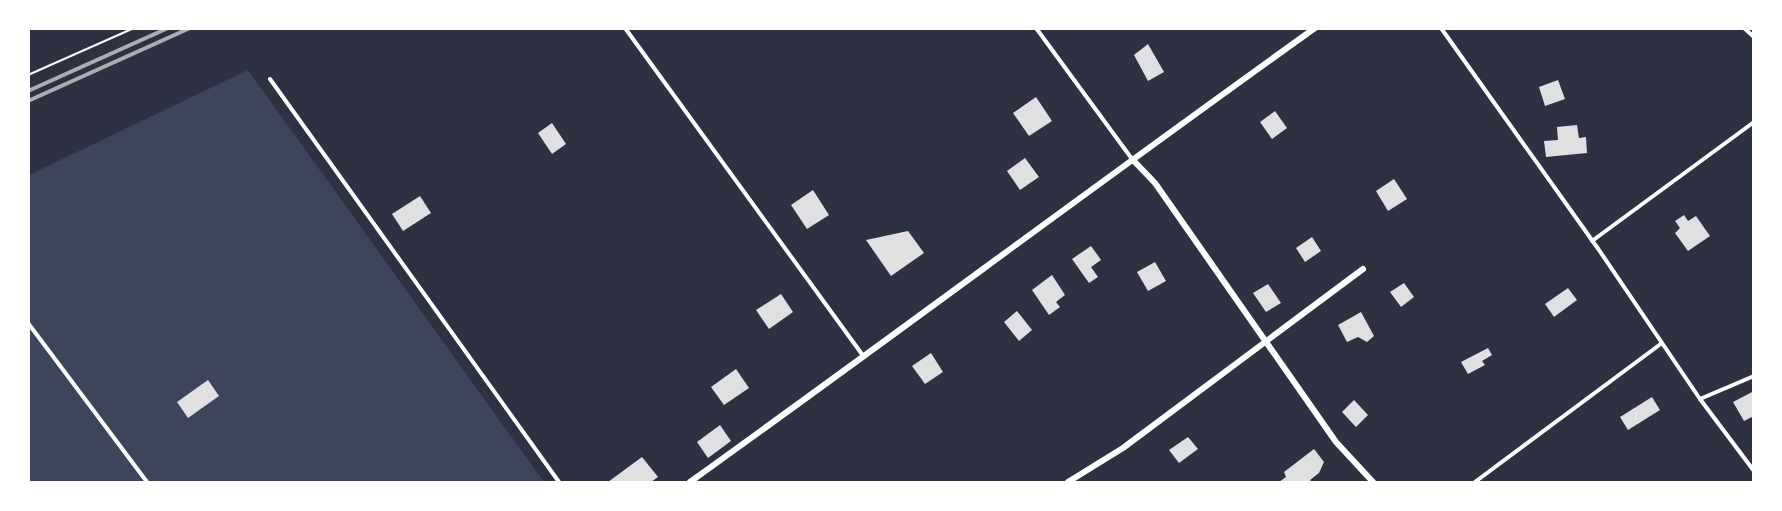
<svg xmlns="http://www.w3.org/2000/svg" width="1782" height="511" font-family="'Libre Baskerville',serif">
	<rect width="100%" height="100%" fill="#2d3142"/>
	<polygon fill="#3c4559" points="248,70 544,482 29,482 29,175"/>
	<g fill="#e0e0e3">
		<polygon points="1148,44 1164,72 1148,81 1134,55"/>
		<polygon points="1558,80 1565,99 1545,106 1539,87"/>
		<polygon points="1036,97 1052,121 1029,136 1013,113"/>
		<polygon points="1275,111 1287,128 1272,139 1260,122"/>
		<polygon points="552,123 566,144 552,154 538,133"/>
		<polygon points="1577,125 1579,138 1586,137 1587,153 1546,157 1544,141 1558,140 1557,127"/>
		<polygon points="1025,158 1039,177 1020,190 1007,171"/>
		<polygon points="1394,179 1407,199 1388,211 1376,191"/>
		<polygon points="813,190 829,215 807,229 791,205"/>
		<polygon points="420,196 431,213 403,231 392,214"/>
		<polygon points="1684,215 1688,221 1696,216 1710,236 1688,251 1675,233 1680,228 1675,221"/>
		<polygon points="908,231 924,253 891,276 866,240"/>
		<polygon points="1312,237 1321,251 1305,262 1296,248"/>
		<polygon points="1091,246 1101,260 1091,267 1098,277 1089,283 1072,259"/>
		<polygon points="1155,262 1166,281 1148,291 1137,272"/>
		<polygon points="1052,275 1065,295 1056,302 1060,307 1049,315 1032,290"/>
		<polygon points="1404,283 1414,297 1401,307 1390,292"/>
		<polygon points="1268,284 1281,303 1266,312 1253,293"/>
		<polygon points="1568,288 1577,300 1554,317 1545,304"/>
		<polygon points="781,294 793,312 769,329 756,310"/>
		<polygon points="1017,311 1032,330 1019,341 1004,322"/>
		<polygon points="1361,312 1374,336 1367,342 1358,337 1347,342 1338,325"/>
		<polygon points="1488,348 1492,355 1482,361 1485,365 1468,374 1461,362"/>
		<polygon points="931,353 943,372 925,384 912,366"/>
		<polygon points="736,369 749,388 724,405 711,387"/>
		<polygon points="208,380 219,396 188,418 177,402"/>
		<polygon points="1754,391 1754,416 1744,421 1733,402"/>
		<polygon points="1652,397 1660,410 1628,430 1620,417"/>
		<polygon points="1354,400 1368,415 1356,427 1342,412"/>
		<polygon points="720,425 731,441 708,458 697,442"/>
		<polygon points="1188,437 1198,449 1179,463 1169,450"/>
		<polygon points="1314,449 1324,462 1319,473 1310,480 1312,482 1279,482 1286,477 1284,472"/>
		<polygon points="642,457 658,477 651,482 608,482"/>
	</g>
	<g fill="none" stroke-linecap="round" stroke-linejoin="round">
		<polyline stroke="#fff" stroke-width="2" points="28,75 134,28"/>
		<g stroke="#fff" stroke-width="4">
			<polyline points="625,28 864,357"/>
			<polyline points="1036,28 1132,159"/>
			<polyline points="1441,28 1599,250 1700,399 1754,471"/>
			<polyline points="1744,28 1754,37"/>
			<polyline points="270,79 559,482"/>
			<polyline points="1592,241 1754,122"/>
			<polyline points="28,323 147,482"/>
			<polyline points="1700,399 1754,376"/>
			<polyline points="1475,482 1662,343"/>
		</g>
		<g stroke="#fff" stroke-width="6">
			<polyline points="1132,159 1155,183 1336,442 1373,482"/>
			<path d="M690,482C899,332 1105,178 1315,28"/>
			<polyline points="1068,482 1123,448 1363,269"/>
		</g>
		<g stroke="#abadb3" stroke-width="4">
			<polyline points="28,91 168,28"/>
			<polyline points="28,101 190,28"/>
		</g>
	</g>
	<rect width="1782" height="511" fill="none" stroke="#ffffff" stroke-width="60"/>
</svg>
